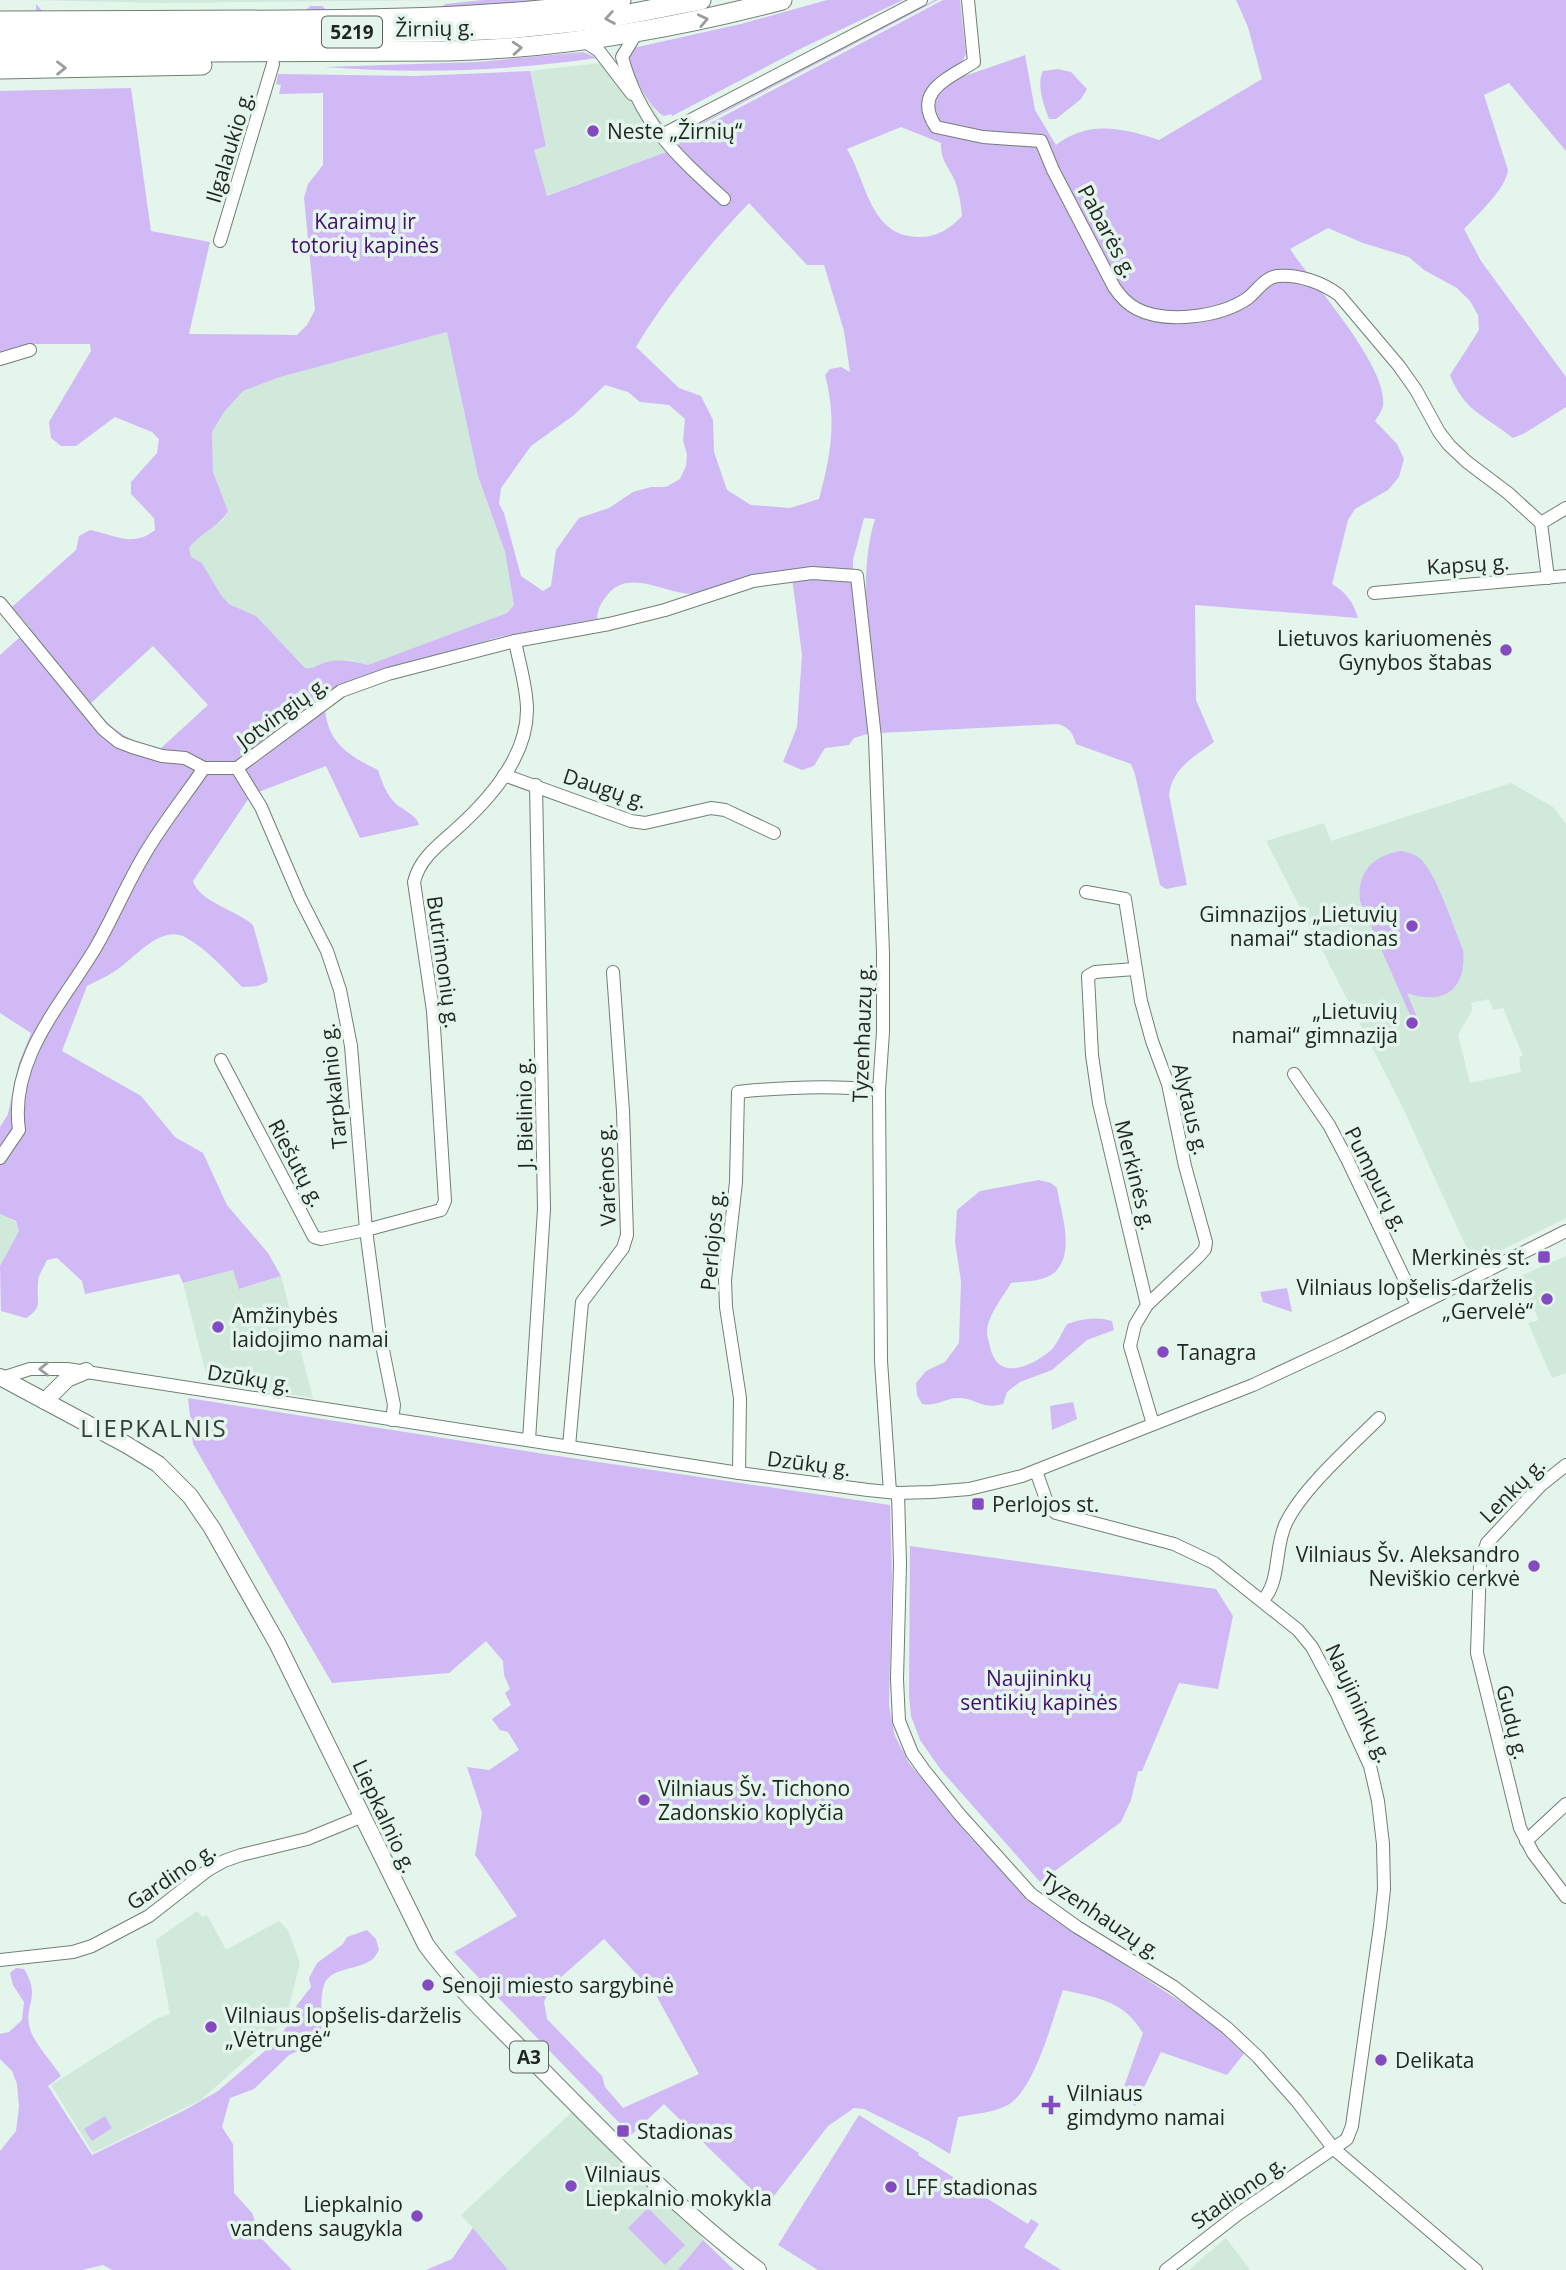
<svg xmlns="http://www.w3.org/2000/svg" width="1566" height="2270" font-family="'Open Sans',sans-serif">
	<rect width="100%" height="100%" fill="#e4f5eb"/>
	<g fill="#d1e9db" fill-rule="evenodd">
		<polygon points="30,0 449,0 162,3"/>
		<polygon points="628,60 631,69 677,148 546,196 534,150 546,145 530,71"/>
		<polygon points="447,332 478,476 505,552 514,605 507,613 368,665 351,660 323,662 315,668 305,669 256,616 229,604 221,595 202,563 191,557 189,548 198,536 223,520 228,511 213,472 212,432 224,412 243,391 280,377"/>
		<path d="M1511,783L1553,807L1566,824V1218L1474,1264L1401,1104L1266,841L1324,823L1331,841ZM1489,999L1493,1010L1503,1008L1523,1056L1519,1057L1521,1072L1470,1083L1458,1035L1472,1010L1471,1003Z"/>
		<polygon points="0,1214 16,1222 19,1231 0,1266"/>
		<polygon points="1566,1256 1566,1373 1552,1378 1528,1323 1539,1320 1518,1277"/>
		<polygon points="234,1270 240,1289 281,1276 313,1398 240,1387 207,1378 183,1283"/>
		<polygon points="197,1911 202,1917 207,1915 226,1950 279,1921 288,1930 300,1963 286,2019 259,2048 201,2100 93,2153 51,2085 158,2018 170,2014 156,1940"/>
		<polygon points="574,2110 701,2234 703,2240 678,2270 427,2270 452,2259 473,2228 461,2215"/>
		<polygon points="1226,2238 1250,2270 1189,2270 1192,2267"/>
	</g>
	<g fill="#d1b9f5" fill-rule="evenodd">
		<polygon points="483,0 568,0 363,13 36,14 36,4 45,14 304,12 310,6 322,6 328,11 442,7 445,4"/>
		<path d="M827,0H903L802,48L672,116L671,114L664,116C653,112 629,71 628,59C628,53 629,53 633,48L741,24Z"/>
		<polygon points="935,0 938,0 689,131 690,129"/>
		<path d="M943,0H960L966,54L959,69L962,77L1025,55L1035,110L1056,145C1089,120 1122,128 1159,140L1262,79L1248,27L1236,0H1566V151L1509,83L1484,95L1508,170C1506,189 1477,215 1464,229L1481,261L1566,377V407L1525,433L1513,438C1484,415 1464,411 1450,375L1479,330L1478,315L1470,301L1457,288L1424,270L1409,257L1363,243L1328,228L1290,249C1312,283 1389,367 1383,406C1382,411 1378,416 1375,421L1397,444L1404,459L1399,477L1388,490L1355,509L1348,520L1332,584C1347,593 1353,602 1358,618L1195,605L1196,700L1214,742C1194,757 1172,768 1169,795L1187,885L1166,889L1160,885L1135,774L1131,764L1076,744C1072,732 1070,728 1058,724L880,733C873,665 855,584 875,519L864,518L853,560V583L870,733L854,738L849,745L825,748L814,766L802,770L783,762L797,727L802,655L791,570L693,594C666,594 630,568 608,594C601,603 598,607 597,619L499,637L325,691C322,736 340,752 378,770C382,782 386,793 394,802C402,810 417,815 419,825L360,838L326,766L251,795L193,881C199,902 237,910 253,925L268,979L267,982L258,986L242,987C225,970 207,949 185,937C160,924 134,959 115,971C106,977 96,981 87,986L62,1051L141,1096L175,1137L203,1153L227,1205L268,1253L281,1276L239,1289L233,1270L183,1283L179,1274L85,1294L82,1281L57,1258L47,1260C44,1267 38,1275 38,1282C36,1300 44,1307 26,1318L1,1311L0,1266L19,1231L16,1221L0,1214V1127L8,1114L19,1063L31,1033L0,1013V655L30,628L12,607L76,550L79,536L90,530C115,535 133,548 155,530L154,518L131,494V482L157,453L159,439L152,432L115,417L76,446H61L51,438L49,422L91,351L90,344H30L0,353V91L131,88L151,231L210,242L189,334L297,335L307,325L315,310L304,198L308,184L323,165V93L279,94L281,85L276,84L278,74L416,76L530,71L546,146L534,150L547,196L677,148L682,138ZM901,127L941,143C940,160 949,167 955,181C959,192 961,204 962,216C950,229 937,237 919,237C870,237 867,182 847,149ZM749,203L807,265H824L844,331L850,372L841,367L830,369L825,375C837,421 831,454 819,499L790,508L751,505L727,490L714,452L713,420L701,396L679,388L636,347C665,298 709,245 749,203ZM447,332L478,476L505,552L514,605L507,613L368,665C354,661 342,659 327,662C318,663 315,670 305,668L256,616L229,604L221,595L202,563L191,557L189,548C200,533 220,526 228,511L213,472L212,432L224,412L243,391L280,377ZM605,385L628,392L640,402L669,405L685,419L683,441L687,454L686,466L680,479L666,487H651L633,492L609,508L579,518L556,550L551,586L543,591L521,576L504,513L499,504L501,488L531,446L574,415ZM153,646L208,705L160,749C126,741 113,730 90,704Z"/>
		<path d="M583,52L597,58C506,71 415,74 324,67L477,62Z"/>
		<path d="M1058,69L1071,72L1087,89L1081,99L1056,119H1049C1044,106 1036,84 1043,71Z"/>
		<path d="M1400,851C1410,852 1418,855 1424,863C1438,879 1454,928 1463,950C1467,989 1444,1006 1407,993L1419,1022L1414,1024L1360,901C1357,872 1373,856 1400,851Z"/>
		<path d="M1039,1180L1051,1183L1057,1188C1061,1213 1076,1254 1054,1273C1043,1282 1024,1281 1011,1283C1003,1297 988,1315 987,1331C987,1337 989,1342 990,1347C998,1382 1030,1367 1050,1351C1057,1345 1062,1332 1067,1324C1082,1319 1096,1316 1112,1321L1114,1330L1087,1340L1052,1370L1020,1382L1007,1392L1003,1404C983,1410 977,1399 960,1398C946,1397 938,1407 922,1404L917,1395L916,1383L926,1371L945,1362L959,1343L961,1281L955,1242L957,1210L980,1191Z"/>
		<polygon points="1287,1288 1292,1312 1263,1302 1260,1292"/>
		<path d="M188,1398L551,1455L890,1505L892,1574L889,1706L895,1736L909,1763L968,1835L1023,1894L1085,1939L1195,2011L1246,2051L1227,2075L1161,2052L1135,2106L1121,2095L1143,2033C1123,2000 1098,1998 1063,1990C1052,2020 1034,2093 1006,2106C992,2113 973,2114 958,2117L950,2154L927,2140L864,2109L854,2108L828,2126L767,2205L664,2104L631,2135L454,1952L517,1916L475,1855L482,1813L467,1767L489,1770L519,1750L508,1732L500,1730L492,1719L511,1705L505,1693L510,1689L504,1675L503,1661L486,1641L449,1673L332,1683L193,1444ZM604,1939L656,1995L699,2074L623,2108L605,2087L602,2076L547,2019L544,2002L551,1986Z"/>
		<polygon points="1073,1402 1077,1419 1052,1430 1050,1406"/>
		<polygon points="910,1546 1216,1589 1233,1616 1218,1689 1179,1683 1142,1771 1138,1771 1131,1800 1121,1822 1040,1882 941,1770 920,1740 911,1716 909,1695"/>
		<path d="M367,1930L376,1939L379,1950C376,1955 373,1960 368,1962C354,1970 330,1968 324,1985C318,2003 325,2022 319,2041L289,2055L254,2089L230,2098L222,2127L233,2144L234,2193L252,2213L262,2239L292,2270H112L103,2265L82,2270H0V2151L16,2131L19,2107L17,2084L12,2071L0,2059V2034L9,2032L22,2020L24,2002L13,1985L10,1973L16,1968L24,1969C42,1998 23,2005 30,2029C34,2043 52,2062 61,2076L48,2086L92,2155L185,2110L218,2091L274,2043L288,2025L297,2005L311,1987L309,1978L317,1963L343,1944L347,1937Z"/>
		<polygon points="859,2115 919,2153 918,2155 1028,2224 1031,2219 1039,2224 1024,2247 1061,2270 818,2270 778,2245"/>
		<polygon points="105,2116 112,2128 92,2141 84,2129"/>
		<polygon points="648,2208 685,2245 665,2265 628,2228"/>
		<polygon points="473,2228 508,2270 426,2270 452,2259"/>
		<polygon points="703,2240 732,2268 734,2270 678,2270"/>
	</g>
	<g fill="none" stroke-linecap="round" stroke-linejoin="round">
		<defs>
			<g id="minor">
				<path d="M968,0L974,62C948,79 912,91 936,127L983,137L1041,141L1053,170L1114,287C1120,296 1127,304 1137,309C1166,324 1221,317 1248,298C1257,291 1265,277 1278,276C1299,274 1323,283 1339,295L1399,366L1416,390L1439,432L1449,445L1467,462L1508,493L1541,523L1548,578"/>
				<path d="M636,34L622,57C640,123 676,155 724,199"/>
				<polyline points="584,41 599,51 632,94"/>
				<polyline points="660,136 921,0"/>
				<polyline points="220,241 273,64"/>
				<polyline points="0,359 30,350"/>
				<polyline points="1541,523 1566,508"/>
				<polyline points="1374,593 1566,576"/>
				<polyline points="0,603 103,729 119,742 132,747 162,756 185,758 204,768"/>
				<polyline points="237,768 261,807 300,898 327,951 340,990 351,1046 366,1230 380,1335 394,1405 392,1420"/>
				<polyline points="504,775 631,821 645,823 711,808 725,810 774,833"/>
				<polyline points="1086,892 1125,899 1141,1001 1152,1041 1168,1084 1185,1166 1206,1242 1205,1249 1198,1257 1147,1305"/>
				<polyline points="1135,969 1095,972 1088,976 1092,1055 1099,1103 1147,1305 1135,1325 1130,1346 1153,1424"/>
				<path d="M221,1060L314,1237L321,1239L366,1230L441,1210L445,1201L433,1011L414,882C419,860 437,846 453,832C487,802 527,759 527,710C527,687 519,663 515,641"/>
				<polyline points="1294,1074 1329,1125 1347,1159 1417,1305"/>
				<path d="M0,1158L19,1130C9,1059 62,1004 96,947C114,916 127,883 146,852C163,823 185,796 204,768H237L341,691L388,674L515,641L609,624L665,610L753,581L812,573L857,576L875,738L883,953V1032L879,1090L881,1361L890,1492"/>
				<polyline points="2,1378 30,1369 67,1369 739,1473 868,1490 898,1493 932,1492 969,1489 1022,1476 1253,1385 1343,1343 1566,1231"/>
				<polyline points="529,1440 544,1209 536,785"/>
				<polyline points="569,1446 582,1302 623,1248 627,1235 623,1111 613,972"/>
				<polyline points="1566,1465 1541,1485 1487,1543 1480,1564 1477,1653 1520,1828 1533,1853 1566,1897"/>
				<polyline points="1036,1471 1048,1505 1056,1513 1174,1544 1214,1563 1298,1630 1312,1647 1337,1694 1370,1766 1378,1801 1383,1844 1384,1889 1380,1926 1352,2126 1347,2139 1238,2214 1166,2270"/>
				<path d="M739,1473L740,1398L726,1307L725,1280L736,1182L738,1092C785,1087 831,1085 879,1090"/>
				<polyline points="898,1493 900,1564 897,1679 899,1721 912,1753 924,1770 960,1815 1031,1894 1077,1927 1174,1987 1227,2028 1258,2057 1296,2100 1334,2149 1476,2270"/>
				<path d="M1263,1600C1281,1581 1274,1547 1286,1523C1302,1489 1351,1446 1379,1418"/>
				<polyline points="1526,1841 1566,1804"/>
				<polyline points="0,1960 73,1952 92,1946 149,1916 208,1870 224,1861 241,1855 307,1839 363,1816"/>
			</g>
			<g id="major">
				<path d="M0,1377L127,1445L158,1464L190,1496L212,1528L277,1643L426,1945C463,1995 510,2037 554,2082C619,2148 684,2214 758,2270"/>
				<polyline points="45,1401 67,1379 86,1371"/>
			</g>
			<g id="highway">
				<path d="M0,21C97,21 195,20 292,20C402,19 512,17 621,0"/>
				<polyline points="0,36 434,32 507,29 603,19 701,0"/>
				<path d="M0,53L449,51C563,48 672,29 782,0"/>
				<polyline points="0,69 202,65"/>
			</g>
		</defs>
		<use href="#minor" stroke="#717f76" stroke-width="14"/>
		<use href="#major" stroke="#717f76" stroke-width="18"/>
		<use href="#highway" stroke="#717f76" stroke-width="21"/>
		<use href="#minor" stroke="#fff" stroke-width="12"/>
		<use href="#major" stroke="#fff" stroke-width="16"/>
		<use href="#highway" stroke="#fff" stroke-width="19"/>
	</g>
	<defs><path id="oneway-chevron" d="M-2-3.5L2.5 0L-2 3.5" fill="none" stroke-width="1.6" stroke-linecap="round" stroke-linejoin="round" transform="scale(1.75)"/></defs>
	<g stroke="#9a9d9b">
		<use href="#oneway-chevron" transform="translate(610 18) rotate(171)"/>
		<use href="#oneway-chevron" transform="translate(703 20) rotate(-12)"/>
		<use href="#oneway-chevron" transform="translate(517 48) rotate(-4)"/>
		<use href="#oneway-chevron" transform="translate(61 68) rotate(-1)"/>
		<use href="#oneway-chevron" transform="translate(44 1369) rotate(179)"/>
	</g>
	<g fill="#844bc1" stroke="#e4f5eb" stroke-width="2.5">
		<circle cx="593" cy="131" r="7"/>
		<circle cx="1506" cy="650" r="7"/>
		<circle cx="1412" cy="926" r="7"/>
		<circle cx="1412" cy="1023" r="7"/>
		<rect x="1537" y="1250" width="14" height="14" rx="3.5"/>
		<circle cx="1547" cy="1299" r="7"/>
		<circle cx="218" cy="1327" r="7"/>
		<circle cx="1163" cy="1352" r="7"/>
		<rect x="971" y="1497" width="14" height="14" rx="3.5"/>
		<circle cx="1534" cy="1566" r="7"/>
		<circle cx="644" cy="1800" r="7"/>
		<circle cx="428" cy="1985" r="7"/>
		<circle cx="211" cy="2027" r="7"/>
		<circle cx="1381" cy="2060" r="7"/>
		<path d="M1047.5 2094.5h7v7h7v7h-7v7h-7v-7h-7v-7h7z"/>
		<rect x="616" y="2124" width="14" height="14" rx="3.5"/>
		<circle cx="571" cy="2186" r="7"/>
		<circle cx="891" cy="2187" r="7"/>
		<circle cx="417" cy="2216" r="7"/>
	</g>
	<g text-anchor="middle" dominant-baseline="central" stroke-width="7" stroke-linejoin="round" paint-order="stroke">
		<g fill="#e4f5eb" stroke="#5a635e" stroke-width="2">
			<rect x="322" y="16.5" width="60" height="31" rx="5"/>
			<rect x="510" y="2041.5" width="38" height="31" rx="5"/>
		</g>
		<g font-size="19" font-weight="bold" fill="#1f2521">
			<text x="352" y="32">5219</text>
			<text x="529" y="2057">A3</text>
		</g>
		<g font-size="21" fill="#1f2521" stroke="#e4f5eb">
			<text transform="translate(435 28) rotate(-1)">Žirnių g.</text>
			<text transform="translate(229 147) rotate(-73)">Ilgalaukio g.</text>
			<text transform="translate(1108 231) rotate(62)">Pabarės g.</text>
			<text transform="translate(1468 564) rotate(-4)">Kapsų g.</text>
			<text transform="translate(282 712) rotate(-36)">Jotvingių g.</text>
			<text transform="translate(605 788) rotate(18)">Daugų g.</text>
			<text transform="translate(444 962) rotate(82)">Butrimonių g.</text>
			<text transform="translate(862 1033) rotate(-88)">Tyzenhauzų g.</text>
			<text transform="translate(333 1086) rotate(-96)">Tarpkalnio g.</text>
			<text transform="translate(1191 1109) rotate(76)">Alytaus g.</text>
			<text transform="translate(524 1113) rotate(-91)">J. Bielinio g.</text>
			<text transform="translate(297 1163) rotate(62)">Riešutų g.</text>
			<text transform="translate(606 1175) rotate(-92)">Varėnos g.</text>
			<text transform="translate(1136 1175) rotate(76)">Merkinės g.</text>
			<text transform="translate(1377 1179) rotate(63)">Pumpurų g.</text>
			<text transform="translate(712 1240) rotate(-85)">Perlojos g.</text>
			<text transform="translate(249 1378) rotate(9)">Dzūkų g.</text>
			<text transform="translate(809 1463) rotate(7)">Dzūkų g.</text>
			<text transform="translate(1512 1490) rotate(-45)">Lenkų g.</text>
			<text transform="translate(1359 1703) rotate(65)">Naujininkų g.</text>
			<text transform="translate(1513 1722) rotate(76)">Gudų g.</text>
			<text transform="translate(385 1816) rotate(65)">Liepkalnio g.</text>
			<text transform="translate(171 1876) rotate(-34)">Gardino g.</text>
			<text transform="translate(1101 1915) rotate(34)">Tyzenhauzų g.</text>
			<text transform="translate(1238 2192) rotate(-35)">Stadiono g.</text>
		</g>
		<g font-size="21" fill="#1f2521" stroke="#e4f5eb" text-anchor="start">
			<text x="607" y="131">Neste „Žirnių“</text>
			<text x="1492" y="638" text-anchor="end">Lietuvos kariuomenės<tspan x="1492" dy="24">Gynybos štabas</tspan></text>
			<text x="1398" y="914" text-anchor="end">Gimnazijos „Lietuvių<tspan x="1398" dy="24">namai“ stadionas</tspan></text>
			<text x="1398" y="1011" text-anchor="end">„Lietuvių<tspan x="1398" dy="24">namai“ gimnazija</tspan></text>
			<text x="1530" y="1257" text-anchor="end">Merkinės st.</text>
			<text x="1533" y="1287" text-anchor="end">Vilniaus lopšelis-darželis<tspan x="1533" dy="24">„Gervelė“</tspan></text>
			<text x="232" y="1315">Amžinybės<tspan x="232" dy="24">laidojimo namai</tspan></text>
			<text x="1177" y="1352">Tanagra</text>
			<text x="992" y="1504">Perlojos st.</text>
			<text x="1520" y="1554" text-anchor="end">Vilniaus Šv. Aleksandro<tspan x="1520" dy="24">Neviškio cerkvė</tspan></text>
			<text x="658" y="1788">Vilniaus Šv. Tichono<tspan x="658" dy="24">Zadonskio koplyčia</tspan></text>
			<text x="442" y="1985">Senoji miesto sargybinė</text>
			<text x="225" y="2015">Vilniaus lopšelis-darželis<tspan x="225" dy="24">„Vėtrungė“</tspan></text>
			<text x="1395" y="2060">Delikata</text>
			<text x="1067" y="2093">Vilniaus<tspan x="1067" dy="24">gimdymo namai</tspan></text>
			<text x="637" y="2131">Stadionas</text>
			<text x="585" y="2174">Vilniaus<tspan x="585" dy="24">Liepkalnio mokykla</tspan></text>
			<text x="905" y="2187">LFF stadionas</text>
			<text x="403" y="2204" text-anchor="end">Liepkalnio<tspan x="403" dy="24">vandens saugykla</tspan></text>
		</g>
		<g font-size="21" fill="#440c70" stroke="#e4f5eb">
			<text x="365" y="221">Karaimų ir<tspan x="365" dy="24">totorių kapinės</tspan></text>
			<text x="1039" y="1678">Naujininkų<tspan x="1039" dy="24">sentikių kapinės</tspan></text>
		</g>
		<g font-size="24" letter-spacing="2" fill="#323f37" stroke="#e4f5eb">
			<text x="154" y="1427">LIEPKALNIS</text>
		</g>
	</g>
</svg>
